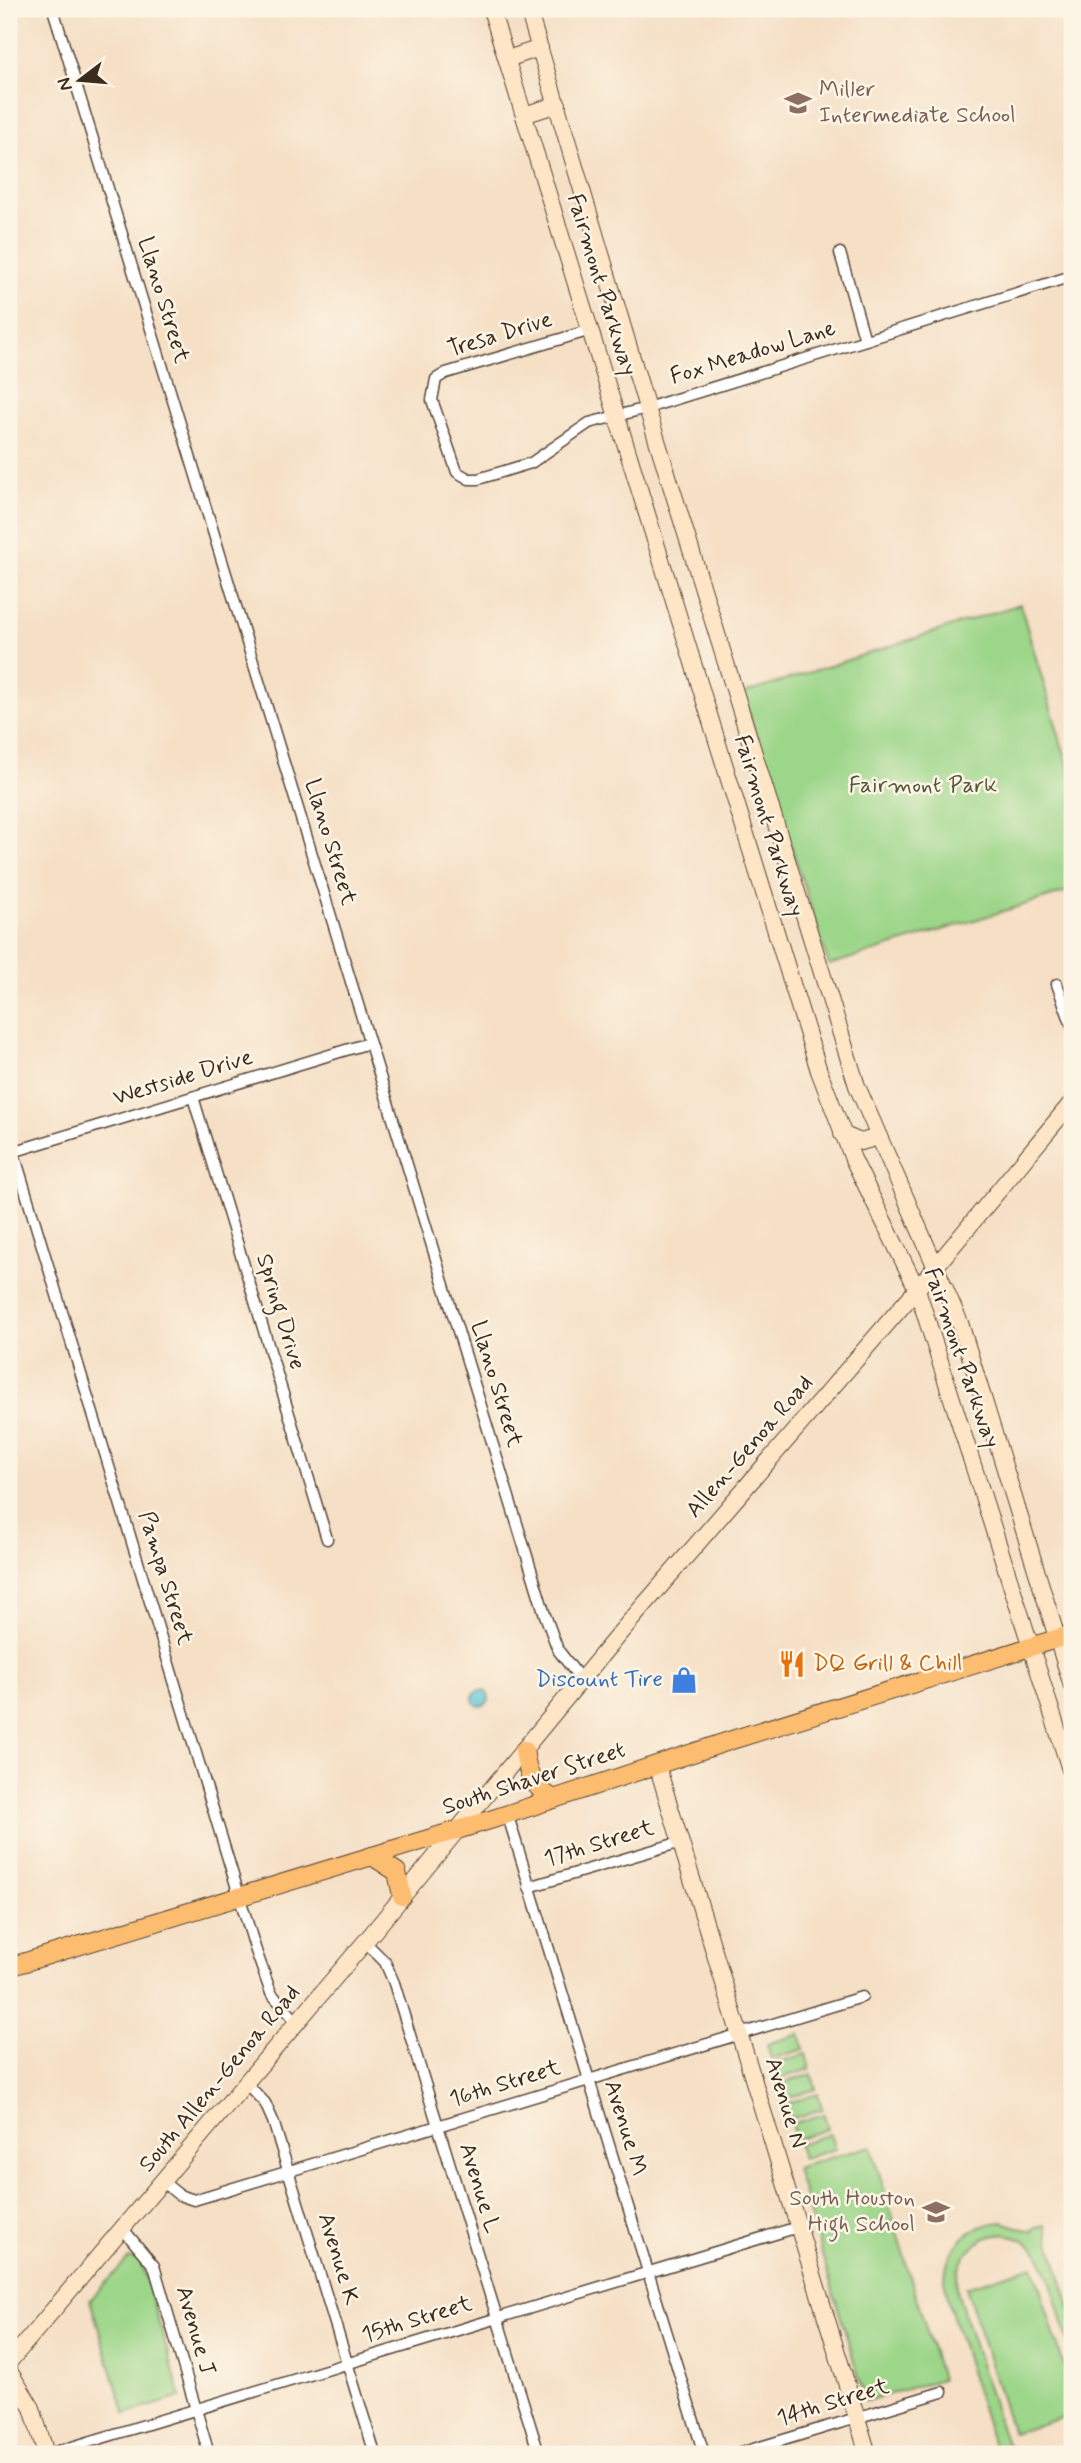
<svg xmlns="http://www.w3.org/2000/svg" width="1081" height="2463" font-family="Mynerve,sans-serif">
	<rect width="100%" height="100%" fill="#fcf5e5"/>
	<filter id="ink" filterUnits="userSpaceOnUse"><feTurbulence type="fractalNoise" baseFrequency=".0143" numOctaves="2"/><feDisplacementMap in="SourceGraphic" scale="14" xChannelSelector="R" yChannelSelector="G"/><feConvolveMatrix kernelMatrix="1 2 1 2 8 2 1 2 1" color-interpolation-filters="sRGB"/></filter>
	<filter id="wash" filterUnits="userSpaceOnUse"><feTurbulence type="fractalNoise" baseFrequency=".00686" numOctaves="4" result="noise"/><feDisplacementMap in="SourceGraphic" scale="28" xChannelSelector="R" yChannelSelector="G"/><feGaussianBlur stdDeviation="1.57" result="paint"/><feColorMatrix in="noise" values="0 0 0 0 0 0 0 0 0 0 0 0 0 0 0 0 0 1.4 0 .05"/><feComposite in="paint" operator="in"/></filter>
	<g filter="url(#wash)">
		<rect width="100%" height="100%" fill="#f5dfc5"/>
		<g fill="#9cd689" stroke="#6c8054" stroke-width="2">
			<polygon points="1020,604 1072,779 1072,890 829,965 743,694"/>
			<polygon points="800,2034 804,2049 771,2059 767,2044"/>
			<polygon points="806,2054 810,2069 778,2079 773,2064"/>
			<polygon points="812,2074 816,2089 784,2099 779,2084"/>
			<polygon points="818,2094 822,2109 790,2119 785,2104"/>
			<polygon points="824,2114 828,2129 796,2139 791,2124"/>
			<polygon points="830,2134 835,2149 802,2159 798,2144"/>
			<polygon points="871,2146 941,2379 866,2401 796,2168"/>
			<path d="M1002,2222L1033,2232V2229L1045,2225L1072,2314V2356C1064,2331 1051,2266 1034,2248C1000,2214 948,2250 958,2294L1001,2430L1007,2443L1018,2454H1000L992,2442L947,2297C938,2258 962,2225 1002,2222Z"/>
			<polygon points="128,2259 140,2259 181,2397 125,2414 90,2300"/>
			<polygon points="1033,2266 1072,2392 1072,2415 1012,2433 966,2287"/>
		</g>
		<circle fill="#5ac5d4" stroke="#4a7879" stroke-width="2" cx="481" cy="1698" r="8"/>
	</g>
	<g filter="url(#ink)">
		<g fill="none" stroke-linecap="round" stroke-linejoin="round">
			<defs>
				<g id="street">
					<polyline points="53,9 545,1615 558,1650 582,1681"/>
					<polyline points="840,253 865,340"/>
					<polyline points="591,330 446,373 436,379 432,400 457,472 469,479 478,479 531,463 589,423 647,408 1072,276"/>
					<polyline points="1057,984 1072,1026"/>
					<polyline points="193,1097 327,1539"/>
					<polyline points="9,1137 256,1951 271,1993 297,2022"/>
					<polyline points="9,1153 369,1043"/>
					<polyline points="507,1813 704,2454"/>
					<polyline points="529,1887 681,1842"/>
					<polyline points="365,1942 385,1962 394,1983 539,2454"/>
					<polyline points="246,2083 265,2103 273,2121 375,2454"/>
					<polyline points="163,2182 179,2195 194,2200 862,1997"/>
					<polyline points="123,2229 154,2266 209,2454"/>
					<polyline points="49,2454 798,2227"/>
					<polyline points="737,2454 942,2392"/>
				</g>
				<g id="secondary">
					<polyline points="491,9 819,1071 853,1159 917,1289 1072,1776"/>
					<polyline points="528,9 647,408 857,1086 960,1323 1072,1686"/>
					<polyline points="507,59 540,48"/>
					<polyline points="524,115 558,104"/>
					<polyline points="842,1134 861,1142 878,1137"/>
					<polyline points="657,1765 868,2454"/>
					<polyline points="9,2362 365,1942 619,1634 917,1289 1072,1102"/>
					<polyline points="9,2371 32,2408 46,2454"/>
				</g>
				<g id="primary">
					<path d="M524,1750C528,1775 531,1786 554,1799"/>
					<polyline points="372,1856 397,1872 402,1896"/>
					<polyline points="9,1967 490,1820 735,1739 1072,1634"/>
				</g>
			</defs>
			<use href="#street" stroke="#574537" stroke-width="13"/>
			<use href="#secondary" stroke="#574537" stroke-width="18"/>
			<use href="#primary" stroke="#574537" stroke-width="20"/>
			<use href="#street" stroke="#fff" stroke-width="10"/>
			<use href="#secondary" stroke="#fee5c5" stroke-width="16"/>
			<use href="#primary" stroke="#fcbd6f" stroke-width="18"/>
		</g>
	</g>
	<defs>
		<symbol id="school-bare" viewBox="-9 -9 18 18"><path d="M0-5L7-2L0 1L-7-2ZM-4 1L0 2.5L4 1V4Q0 6-4 4Z" fill="#8d6e63" stroke="#fcf5e5" stroke-width="2.5" paint-order="stroke"/></symbol>
		<symbol id="restaurant-bare" viewBox="-9 -9 18 18"><path d="M-5-6h1v4h1v-4h1v4h1v-4h1v5L-1.5 .5V6h-2V.5L-5-1ZM5-6V6H3V1.5H1.5Q1.5-4 5-6Z" fill="#e8710a" stroke="#fcf5e5" stroke-width="2.5" paint-order="stroke"/></symbol>
		<symbol id="shop-bare" viewBox="-9 -9 18 18"><path d="M-5-2.5h2.3a2.7 3.5 0 0 1 5.4 0H5L5.5 6h-11ZM-1.5-2.5h3a1.5 2.3 0 0 0-3 0Z" fill="#3f7fe0" stroke="#fcf5e5" stroke-width="2.5" paint-order="stroke"/></symbol>
	</defs>
	<g fill-rule="evenodd">
		<use href="#school-bare" x="779" y="84" width="38" height="38"/>
		<use href="#restaurant-bare" x="773" y="1645" width="38" height="38"/>
		<use href="#shop-bare" x="665" y="1661" width="38" height="38"/>
		<use href="#school-bare" x="917" y="2193" width="38" height="38"/>
	</g>
	<g text-anchor="middle" dominant-baseline="central" stroke-width="5" stroke-linejoin="round" paint-order="stroke">
		<g font-size="23" fill="#785e54" stroke="#fcf5e5" text-anchor="start">
			<text x="819" y="90">Miller<tspan x="819" dy="26">Intermediate School</tspan></text>
			<text x="915" y="2199" text-anchor="end">South Houston<tspan x="915" dy="26">High School</tspan></text>
		</g>
		<g font-size="23" fill="#3b2a1e" stroke="#fcf5e5">
			<text transform="translate(601 285) rotate(73)">Fairmont Parkway</text>
			<text transform="translate(163 300) rotate(73)">Llano Street</text>
			<text transform="translate(500 335) rotate(-17)">Tresa Drive</text>
			<text transform="translate(753 353) rotate(-17)">Fox Meadow Lane</text>
			<text transform="translate(768 826) rotate(73)">Fairmont Parkway</text>
			<text transform="translate(330 842) rotate(73)">Llano Street</text>
			<text transform="translate(183 1078) rotate(-17)">Westside Drive</text>
			<text transform="translate(280 1312) rotate(73)">Spring Drive</text>
			<text transform="translate(961 1358) rotate(71)">Fairmont Parkway</text>
			<text transform="translate(496 1384) rotate(73)">Llano Street</text>
			<text transform="translate(750 1447) rotate(-49)">Allen-Genoa Road</text>
			<text transform="translate(165 1578) rotate(73)">Pampa Street</text>
			<text transform="translate(534 1779) rotate(-18)">South Shaver Street</text>
			<text transform="translate(599 1844) rotate(-17)">17th Street</text>
			<text transform="translate(220 2079) rotate(-50)">South Allen-Genoa Road</text>
			<text transform="translate(505 2084) rotate(-17)">16th Street</text>
			<text transform="translate(785 2103) rotate(73)">Avenue N</text>
			<text transform="translate(625 2128) rotate(73)">Avenue M</text>
			<text transform="translate(479 2188) rotate(73)">Avenue L</text>
			<text transform="translate(338 2259) rotate(73)">Avenue K</text>
			<text transform="translate(417 2320) rotate(-17)">15th Street</text>
			<text transform="translate(195 2331) rotate(74)">Avenue J</text>
			<text transform="translate(833 2403) rotate(-17)">14th Street</text>
		</g>
		<g font-size="23" fill="#535539" stroke="#fcf5e5">
			<text x="923" y="786">Fairmont Park</text>
		</g>
		<g font-size="23" fill="#c56008" stroke="#fcf5e5" text-anchor="start">
			<text x="813" y="1664">DQ Grill &amp; Chill</text>
		</g>
		<g font-size="23" fill="#366cbe" stroke="#fcf5e5" text-anchor="end">
			<text x="663" y="1680">Discount Tire</text>
		</g>
	</g>
	<rect width="1081" height="2463" fill="none" stroke="#fcf5e5" stroke-width="35"/>
	<g transform="translate(80 80) rotate(254)" stroke="#fcf5e5" stroke-width="5" paint-order="stroke">
	<path d="M0-5L12 26L0 18L-12 26Z" fill="#3b2a1e"/>
	<text y="-10" font-size="19" font-weight="bold" text-anchor="middle" fill="#3b2a1e">N</text>
	</g>
</svg>
